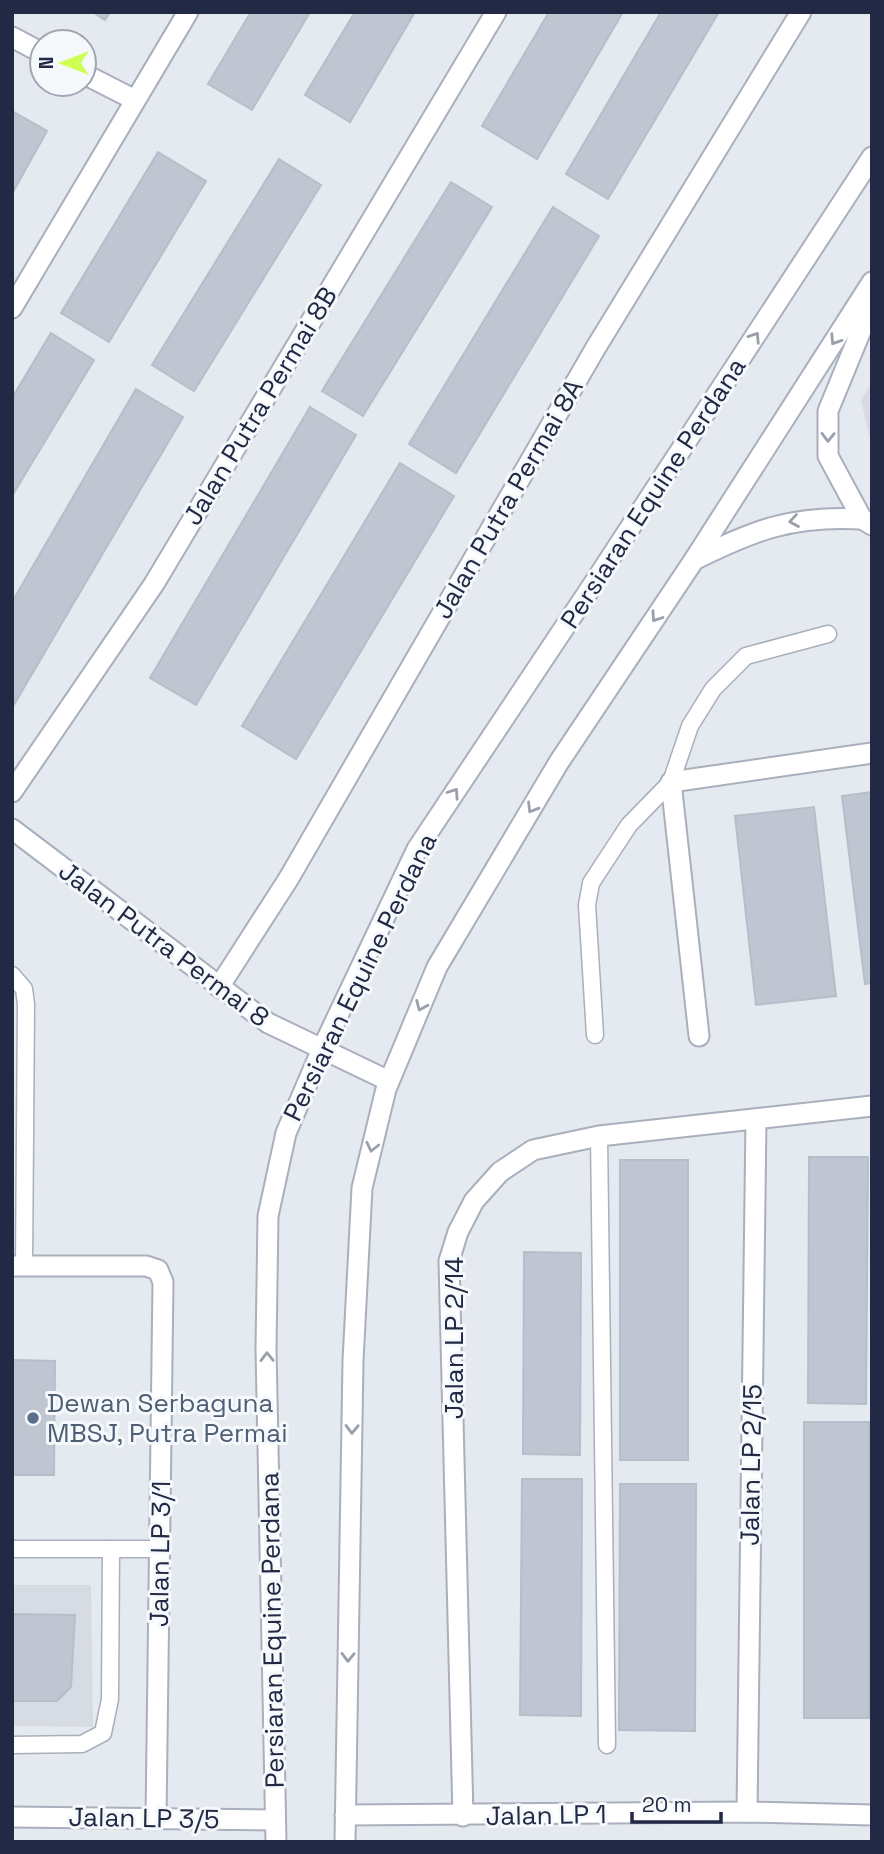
<svg xmlns="http://www.w3.org/2000/svg" width="884" height="1854" font-family="'Space Grotesk',sans-serif">
	<rect width="100%" height="100%" fill="#e5e9f0"/>
	<g fill="#d6dbe4">
		<polygon points="872,383 872,448 861,400"/>
		<polygon points="12,1585 91,1585 93,1727 12,1726"/>
	</g>
	<g fill="#bfc6d1" stroke="#b6beca" stroke-width="2">
		<polygon points="93,12 110,12 105,20"/>
		<polygon points="251,12 310,12 252,110 208,84"/>
		<polygon points="355,12 415,12 350,122 305,95"/>
		<polygon points="549,12 623,12 537,159 482,126"/>
		<polygon points="661,12 719,12 608,199 566,174"/>
		<polygon points="12,111 47,131 12,194"/>
		<polygon points="158,152 206,181 109,342 61,313"/>
		<polygon points="279,159 321,185 194,391 152,365"/>
		<polygon points="451,182 492,207 363,416 322,391"/>
		<polygon points="553,207 599,236 456,473 409,444"/>
		<polygon points="51,333 94,360 12,496 12,398"/>
		<polygon points="136,389 183,417 12,708 12,602"/>
		<polygon points="310,407 356,435 196,705 150,678"/>
		<polygon points="400,463 454,496 296,759 242,726"/>
		<polygon points="872,792 872,983 865,984 842,796"/>
		<polygon points="814,807 836,996 756,1005 735,816"/>
		<polygon points="809,1157 868,1157 866,1404 808,1403"/>
		<rect x="620" y="1160" width="68" height="300"/>
		<polygon points="524,1252 581,1253 580,1455 523,1454"/>
		<polygon points="12,1360 55,1361 54,1475 12,1475"/>
		<rect x="804" y="1422" width="65" height="296"/>
		<polygon points="522,1479 582,1479 581,1716 520,1715"/>
		<polygon points="620,1484 696,1484 695,1731 619,1730"/>
		<polygon points="12,1614 75,1615 71,1687 57,1701 12,1701"/>
	</g>
	<g fill="none" stroke-linecap="round" stroke-linejoin="round">
		<defs>
			<g id="service">
				<polyline points="12,975 24,989 26,1004 24,1266"/>
				<polyline points="595,1035 587,905 591,883 629,825 671,782 690,726 713,689 746,656 828,634"/>
				<polyline points="599,1136 607,1745"/>
				<polyline points="12,1549 160,1549"/>
				<polyline points="12,1745 82,1744 103,1733 110,1699 111,1549"/>
			</g>
			<g id="minor">
				<polyline points="12,37 42,53"/>
				<polyline points="84,74 135,100"/>
				<polyline points="872,304 828,411 828,456 862,519 872,525"/>
				<polyline points="12,308 188,12"/>
				<path d="M694,560C754,530 793,515 862,519"/>
				<polyline points="12,792 154,584 496,12"/>
				<polyline points="12,829 268,1023 389,1081"/>
				<polyline points="219,987 289,878 595,349 801,12"/>
				<polyline points="699,1036 671,782 872,753"/>
				<polyline points="12,1266 146,1266 158,1270 163,1282 156,1818"/>
				<polyline points="747,1812 756,1119"/>
				<polyline points="345,1815 747,1812 872,1815"/>
				<polyline points="463,1816 449,1261 458,1232 474,1201 500,1172 533,1150 599,1136 872,1106"/>
				<polyline points="12,1817 275,1820"/>
			</g>
			<g id="tertiary">
				<polyline points="276,1842 266,1349 268,1216 286,1133 322,1049 417,849 592,586 872,157"/>
				<polyline points="345,1842 353,1361 362,1188 386,1089 437,967 559,762 694,560 872,282"/>
			</g>
		</defs>
		<use href="#service" stroke="#aaafbd" stroke-width="19"/>
		<use href="#minor" stroke="#aaafbd" stroke-width="23"/>
		<use href="#tertiary" stroke="#aaafbd" stroke-width="23"/>
		<use href="#service" stroke="#fff" stroke-width="16"/>
		<use href="#minor" stroke="#fff" stroke-width="19"/>
		<use href="#tertiary" stroke="#fff" stroke-width="19"/>
	</g>
	<defs><path id="oneway-chevron" d="M-2-3.5L2.5 0L-2 3.5" fill="none" stroke-width="1.6" stroke-linecap="round" stroke-linejoin="round" transform="scale(1.75)"/></defs>
	<g stroke="#9b9fab">
		<use href="#oneway-chevron" transform="translate(755 337) rotate(-57)"/>
		<use href="#oneway-chevron" transform="translate(835 340) rotate(123)"/>
		<use href="#oneway-chevron" transform="translate(828 437) rotate(91)"/>
		<use href="#oneway-chevron" transform="translate(794 521) rotate(171)"/>
		<use href="#oneway-chevron" transform="translate(656 617) rotate(124)"/>
		<use href="#oneway-chevron" transform="translate(454 793) rotate(-56)"/>
		<use href="#oneway-chevron" transform="translate(532 808) rotate(121)"/>
		<use href="#oneway-chevron" transform="translate(421 1006) rotate(113)"/>
		<use href="#oneway-chevron" transform="translate(372 1147) rotate(103)"/>
		<use href="#oneway-chevron" transform="translate(267 1357) rotate(-91)"/>
		<use href="#oneway-chevron" transform="translate(352 1429) rotate(91)"/>
		<use href="#oneway-chevron" transform="translate(348 1657) rotate(91)"/>
	</g>
	<circle fill="#5c6f8a" stroke="#f6f9fb" stroke-width="2.5" cx="33" cy="1418" r="7"/>
	<g text-anchor="middle" dominant-baseline="central" stroke-width="6" stroke-linejoin="round" paint-order="stroke">
		<g font-size="26" fill="#212945" stroke="#f6f9fb">
			<text transform="translate(260 406) rotate(-59)">Jalan Putra Permai 8B</text>
			<text transform="translate(653 493) rotate(-57)">Persiaran Equine Perdana</text>
			<text transform="translate(508 499) rotate(-60)">Jalan Putra Permai 8A</text>
			<text transform="translate(164 944) rotate(37)">Jalan Putra Permai 8</text>
			<text transform="translate(360 977) rotate(-64)">Persiaran Equine Perdana</text>
			<text transform="translate(454 1338) rotate(-90)">Jalan LP 2/14</text>
			<text transform="translate(751 1465) rotate(-89)">Jalan LP 2/15</text>
			<text transform="translate(160 1554) rotate(-89)">Jalan LP 3/1</text>
			<text transform="translate(272 1630) rotate(-91)">Persiaran Equine Perdana</text>
			<text transform="translate(546 1815) rotate(-1)">Jalan LP 1</text>
			<text transform="translate(144 1818) rotate(1)">Jalan LP 3/5</text>
		</g>
		<g font-size="26" fill="#4e5e75" stroke="#f6f9fb" text-anchor="start">
			<text x="47" y="1403">Dewan Serbaguna<tspan x="47" dy="30">MBSJ, Putra Permai</tspan></text>
		</g>
	</g>
	<rect width="884" height="1854" fill="none" stroke="#212945" stroke-width="28"/>
	<g transform="translate(63 63) rotate(270)"><circle r="33" fill="#f6f9fb" stroke="#a1a6b2" stroke-width="2"/>
	<path d="M0-5L12 26L0 18L-12 26Z" fill="#cfff54"/>
	<text y="-10" font-size="19" font-weight="bold" text-anchor="middle" fill="#212945">N</text>
	</g>
	<path d="M632 1812v10h89v-10" fill="none" stroke="#212945" stroke-width="3.5"/>
	<text x="642" y="1812" font-size="21" fill="#212945" stroke="#f6f9fb" stroke-width="5" paint-order="stroke">20 m</text>
</svg>
